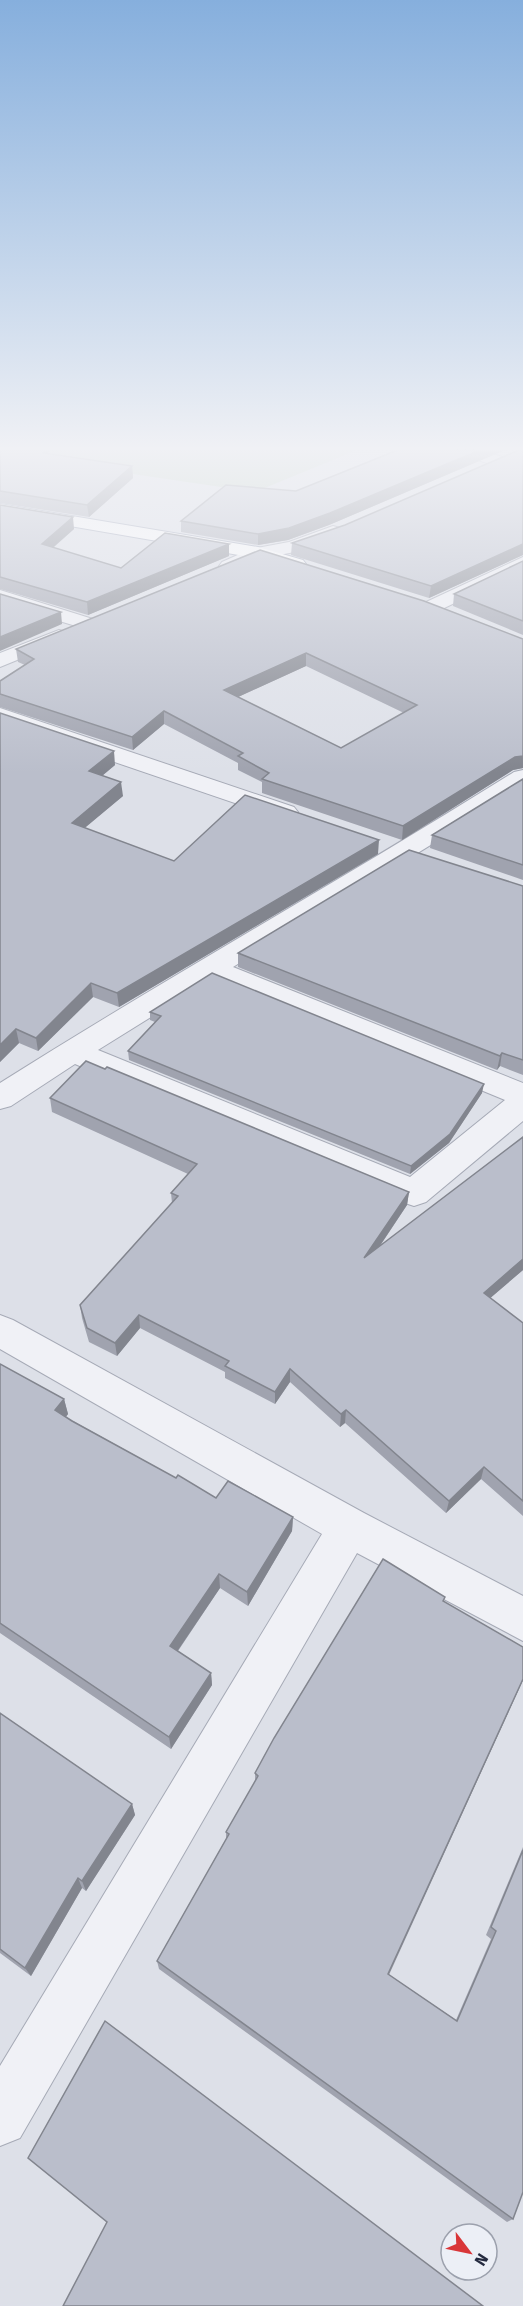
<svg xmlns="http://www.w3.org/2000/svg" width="523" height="2306" font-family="'Fira Sans',sans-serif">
	<rect width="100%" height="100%" fill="#dde0e8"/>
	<polygon fill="#c0d3bd" points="42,450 357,450 255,492 31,459"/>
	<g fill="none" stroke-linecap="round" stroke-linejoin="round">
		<defs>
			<g id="street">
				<polygon points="458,450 481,450 523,464 523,475 460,454"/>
				<polygon points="333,526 340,528 342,532 340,536 300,551 263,558 236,570 222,570 219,566 222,562 251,549 289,542"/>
				<polygon points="523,557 523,570 438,611 424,611 421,607 424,603"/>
				<polygon points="0,590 96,620 99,624 96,628 89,630 0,603"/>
				<polygon points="59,630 66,632 70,636 66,640 0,667 0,653"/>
				<polygon points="0,708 294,807 298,812 294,817 285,820 276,817 0,723"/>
				<path d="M523,770V788L233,967L523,1083V1121L426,1202L414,1206L402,1202L75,1064L11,1106L0,1109V1083C169,976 345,878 514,772ZM212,979L505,1100L410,1177L98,1050Z"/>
				<polygon points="0,1315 13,1320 364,1513 523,1596 523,1641 357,1553 20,2138 0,2146 0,2066 322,1534 0,1349"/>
			</g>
			<polygon id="primary" points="0,504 258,547 303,560 306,564 303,568 296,570 256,558 0,514"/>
		</defs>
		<use href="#street" stroke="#a6aab6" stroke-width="2"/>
		<use href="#primary" stroke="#9ba2b5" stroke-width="2"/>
		<use href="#street" fill="#f0f1f6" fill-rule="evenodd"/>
		<use href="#primary" fill="#fff" fill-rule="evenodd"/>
	</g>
	<g fill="#a0a3af" fill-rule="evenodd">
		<polygon points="0,450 49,450 48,454 132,466 133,478 89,517 0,503"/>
		<polygon points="388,450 505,450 329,525 288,540 258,545 181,532 181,521 296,491 393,451"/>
		<polygon points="523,450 523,555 429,598 291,555 292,543 345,525"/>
		<polygon points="0,505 74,529 53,548 121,568 229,556 88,615 0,589"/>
		<polygon points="523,561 523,635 453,606 454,594"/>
		<path d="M523,639V768L513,770L402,840L262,793V782L238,770V763L164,724L133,750L0,707V681L25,665L18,662L16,649ZM306,666L404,713L341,748L238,697Z"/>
		<polygon points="0,713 115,765 102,776 123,796 84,828 174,861 378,854 119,1007 93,997 38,1051 19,1043 0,1062"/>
		<polygon points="523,779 523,880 430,848 432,835"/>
		<polygon points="523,886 523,1075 500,1066 497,1070 238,967 238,953"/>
		<polygon points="150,1012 482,1093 449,1143 410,1174 129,1060 128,1051 155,1022 150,1020"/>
		<polygon points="105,1069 409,1192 407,1205 380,1246 523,1137 523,1270 490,1298 523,1323 523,1516 481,1479 446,1513 345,1423 340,1427 290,1382 275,1404 225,1378 225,1372 140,1328 117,1356 89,1342 82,1318 80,1305 172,1203 171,1193 188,1174 52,1112 50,1098"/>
		<polygon points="0,1364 64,1399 68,1414 66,1417 176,1478 216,1498 293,1517 292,1531 248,1606 220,1588 178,1651 211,1673 212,1685 171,1749 0,1633"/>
		<polygon points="444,1602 523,1647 523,1680 389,1975 456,2020 491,1939 486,1935 523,1847 523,2192 513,2219 507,2222 159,1969 157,1961 226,1839 226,1832 255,1782 255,1773"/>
		<polygon points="0,1713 132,1804 135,1815 86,1891 82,1888 31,1976 0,1953"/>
	</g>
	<g fill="#82858e">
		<polygon points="44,450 49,450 44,464 43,453"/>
		<polygon points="480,450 505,450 329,525 288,540 258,545 258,534"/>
		<polygon points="132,466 133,478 89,517 87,505"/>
		<polygon points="73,517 74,529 43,556 42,544"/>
		<polygon points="229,544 229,556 88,615 87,602"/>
		<polygon points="523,544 523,555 429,598 431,586"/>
		<polygon points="61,612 62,624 0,651 0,637"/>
		<polygon points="306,653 306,666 225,703 224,690"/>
		<polygon points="164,711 164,724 133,750 132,737"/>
		<polygon points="114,751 115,765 91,785 89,771"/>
		<polygon points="523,756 523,768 513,770 402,840 403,826 515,757"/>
		<polygon points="121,782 123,796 74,837 72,823"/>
		<polygon points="379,840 378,854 119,1007 117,993"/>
		<polygon points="91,983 93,997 38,1051 36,1038"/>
		<polygon points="16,1029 19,1043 0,1062 0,1045"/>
		<polygon points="502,1053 500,1066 497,1070 500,1056"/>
		<polygon points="484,1084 482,1093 449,1143 410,1174 411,1166"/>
		<polygon points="409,1192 407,1205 363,1271 364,1258"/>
		<polygon points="523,1259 523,1270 481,1306 484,1293"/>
		<polygon points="139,1315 140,1328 117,1356 115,1343"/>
		<polygon points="290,1369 290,1382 275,1404 275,1392"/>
		<polygon points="64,1399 68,1414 58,1426 55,1410"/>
		<polygon points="346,1410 345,1423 340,1427 341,1414"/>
		<polygon points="484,1467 481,1479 446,1513 449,1501"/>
		<polygon points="293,1517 292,1531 248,1606 247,1592"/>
		<polygon points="219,1574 220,1588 172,1659 170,1646"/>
		<polygon points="211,1673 212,1685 171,1749 169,1737"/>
		<polygon points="523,1679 523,1680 385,1982 388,1974"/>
		<polygon points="132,1804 135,1815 86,1891 82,1881"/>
		<polygon points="78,1878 82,1888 31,1976 25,1968"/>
	</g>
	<g fill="#babecb" stroke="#82858e" stroke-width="1.5" fill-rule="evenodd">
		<polygon points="0,450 44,450 43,453 132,466 87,505 0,491"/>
		<polygon points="398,450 480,450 330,513 289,528 258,534 181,521 226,485 296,491"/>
		<polygon points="519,450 523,450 523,544 431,586 292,543 345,525"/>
		<polygon points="0,505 73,517 42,544 121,568 165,533 229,544 87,602 0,577"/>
		<path d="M260,550L424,601L523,639V756L515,757L403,826L262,779L269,773L238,756L243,753L164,711L132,737L0,694V681L34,659L16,649ZM306,653L417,705L341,748L224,690Z"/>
		<polygon points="523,561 523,621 454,594"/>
		<polygon points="0,594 61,612 0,637"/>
		<polygon points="0,713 114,751 89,771 121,782 72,823 174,861 245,795 379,840 117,993 91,983 36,1038 16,1029 0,1045"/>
		<polygon points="523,779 523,865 432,835"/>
		<polygon points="409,850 523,886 523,1060 502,1053 500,1056 238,953"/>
		<polygon points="212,973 484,1084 450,1134 411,1166 128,1051 161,1016 150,1012"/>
		<polygon points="86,1061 105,1069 107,1067 409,1192 364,1258 523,1137 523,1259 484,1293 523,1323 523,1501 484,1467 449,1501 346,1410 341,1414 290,1369 275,1392 225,1366 229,1361 139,1315 115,1343 87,1328 80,1305 178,1196 171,1193 197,1164 50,1098"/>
		<polygon points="0,1364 64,1399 55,1410 72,1421 176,1478 178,1475 216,1498 228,1481 293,1517 247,1592 219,1574 170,1646 211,1673 169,1737 0,1623"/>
		<polygon points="383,1559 445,1597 443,1601 523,1647 523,1679 388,1974 457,2021 496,1931 491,1927 523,1850 523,2192 513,2219 157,1961 229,1834 226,1832 258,1776 255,1773 274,1738"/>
		<polygon points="0,1713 132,1804 82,1881 78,1878 25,1968 0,1949"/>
		<polygon points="105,2021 483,2306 63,2306 107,2222 28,2158"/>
	</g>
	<linearGradient id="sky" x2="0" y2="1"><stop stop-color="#86afdd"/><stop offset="0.58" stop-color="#f0f1f5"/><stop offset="1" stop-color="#f0f1f5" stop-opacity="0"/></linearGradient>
	<rect width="523" height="773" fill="url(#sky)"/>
	<g transform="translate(469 2252) rotate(122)"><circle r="28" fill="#eceff6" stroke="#9ca1ad" stroke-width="1.5"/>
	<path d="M0-4.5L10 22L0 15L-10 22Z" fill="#d93639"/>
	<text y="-9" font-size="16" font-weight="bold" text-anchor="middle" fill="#252b40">N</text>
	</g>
</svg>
